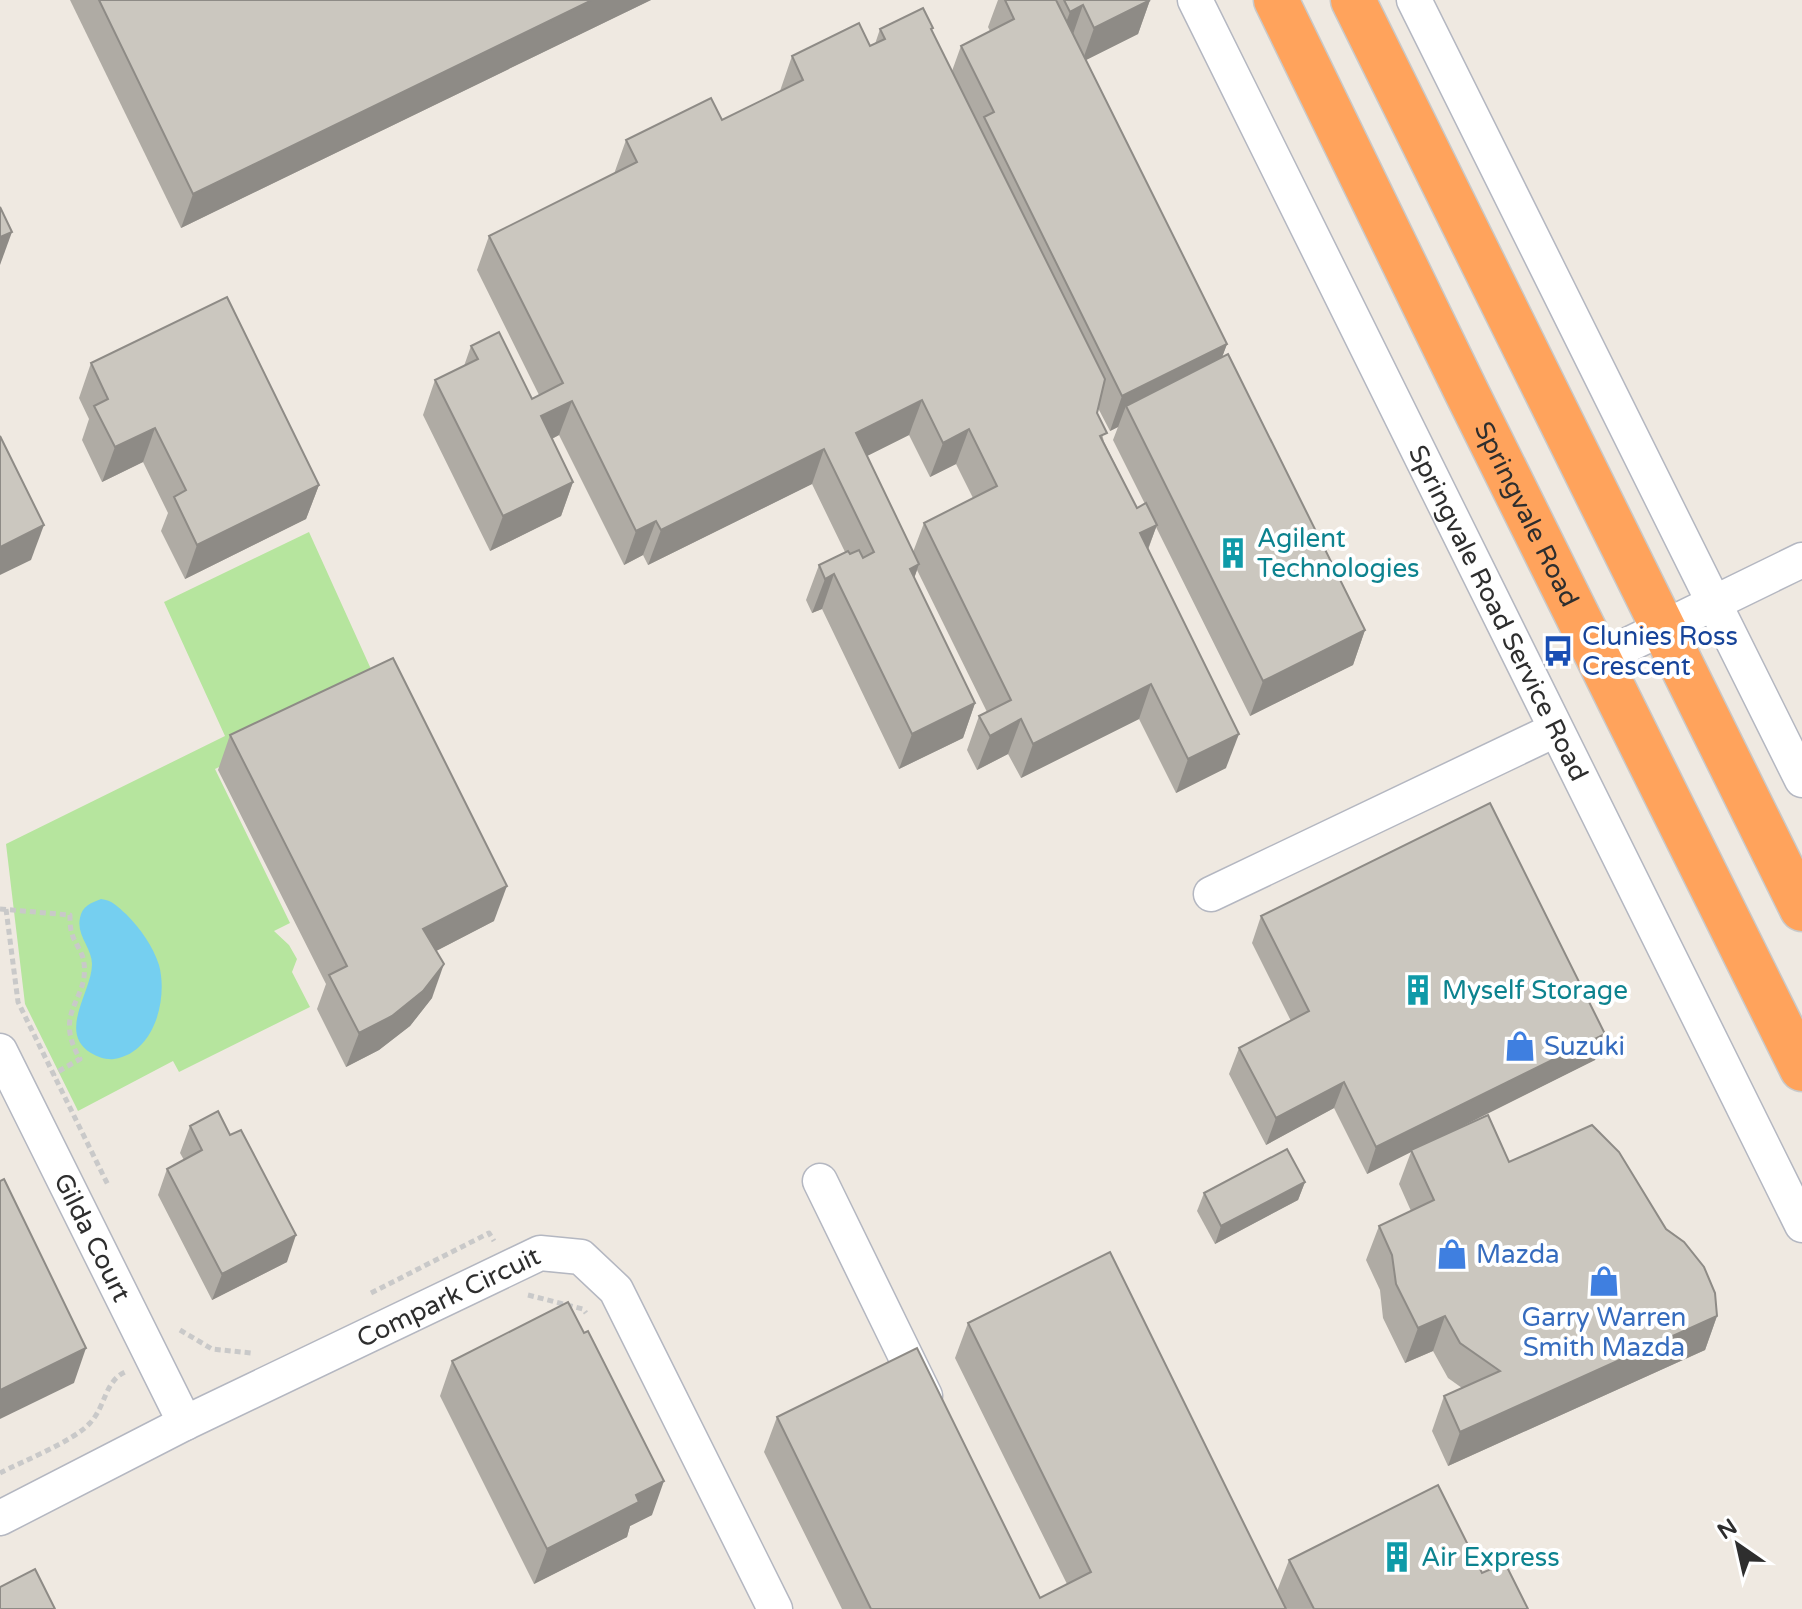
<svg xmlns="http://www.w3.org/2000/svg" width="1802" height="1609" font-family="'Varela Round',sans-serif">
	<rect width="100%" height="100%" fill="#efe9e1"/>
	<polygon fill="#b6e59e" points="309,532 380,689 215,769 290,923 274,931 289,945 297,959 292,972 310,1007 179,1072 173,1061 78,1111 25,1004 6,844 225,736 164,602"/>
	<path fill="#75cff0" d="M101,899C112,900 118,907 126,914C140,928 153,946 159,965C168,998 155,1053 114,1059C106,1060 98,1057 91,1053C57,1032 92,992 92,964C92,948 76,935 80,918C82,906 91,903 101,899Z"/>
	<g fill="none" stroke-linecap="round" stroke-linejoin="round">
		<defs>
			<g id="minor">
				<path id="s1" d="M1195,0L1802,1225"/>
				<polyline points="1414,0 1802,780"/>
				<polyline points="1599,659 1802,560"/>
				<polyline points="1211,894 1555,730"/>
				<path id="s2" d="M0,1051L185,1423"/>
				<polyline points="820,1181 925,1396"/>
				<path id="s3" d="M0,1518L185,1423L540,1253L581,1257L616,1290L775,1609"/>
			</g>
			<g id="highway">
				<path id="s4" d="M1276,0L1467,393L1802,1069"/>
				<polyline points="1353,0 1802,909"/>
			</g>
		</defs>
		<use href="#minor" stroke="#b4b7c1" stroke-width="37"/>
		<use href="#highway" stroke="#c9c9c9" stroke-width="47"/>
		<g stroke="#c9c9c9" stroke-width="5" stroke-dasharray="6 4" stroke-linecap="butt">
			<path d="M0,909L70,915C70,921 70,928 72,934C75,944 83,952 84,963C89,1001 52,1011 80,1059L54,1074"/>
			<polyline points="6,909 18,1002 108,1185"/>
			<polyline points="371,1293 489,1233 494,1241"/>
			<polyline points="528,1295 583,1309 586,1313"/>
			<polyline points="180,1330 212,1349 251,1353"/>
			<path d="M0,1473C23,1461 74,1441 90,1423C106,1406 104,1382 125,1372"/>
		</g>
		<use href="#minor" stroke="#fff" stroke-width="34"/>
		<use href="#highway" stroke="#ffa35c" stroke-width="44"/>
	</g>
	<g fill="#afaba4" fill-rule="evenodd">
		<polygon points="70,0 651,0 181,228"/>
		<path d="M998,0H1150L1138,34L1086,60L1227,344L1222,357L1365,630L1353,665L1250,716L1156,527L1148,550L1226,768L1176,793L1139,719L1021,778L1008,754L977,770L967,750L979,716L987,712L917,570L914,578L975,703L963,738L899,769L822,609L812,613L806,600L819,565L845,552L812,484L648,565L643,555L624,565L559,435L552,439L573,482L561,516L490,551L423,415L435,380L464,366L471,346L532,399L539,395L477,270L489,236L614,174L626,140L722,120L780,91L792,56L870,46L875,44L880,29L932,31L952,71L961,46L990,31L988,27ZM1098,408L1110,431L1118,427L1113,440L1145,504L1137,508L1104,442L1097,413ZM909,435L930,477L956,464L973,498L924,523L913,552L867,456Z"/>
		<polygon points="91,363 319,485 306,519 185,579 161,531 168,513 143,462 102,482 82,440 89,419 79,398"/>
		<polygon points="230,735 494,921 436,951 432,998 410,1026 379,1050 346,1067 317,1009 326,984 218,770"/>
		<polygon points="1261,916 1605,1034 1595,1060 1443,1135 1509,1162 1717,1316 1705,1350 1448,1466 1432,1431 1444,1396 1462,1388 1448,1378 1433,1351 1405,1363 1383,1318 1380,1290 1366,1260 1379,1226 1411,1211 1399,1184 1411,1152 1367,1174 1334,1108 1266,1145 1229,1074 1239,1048 1291,1021 1252,943"/>
		<polygon points="190,1126 287,1262 212,1300 158,1195 167,1169 184,1160 180,1153"/>
		<polygon points="1305,1182 1298,1200 1215,1244 1197,1211 1204,1193"/>
		<polygon points="968,1323 1277,1591 1289,1560 1482,1573 1528,1609 842,1609 764,1452 777,1417 1040,1598 1067,1584 955,1358"/>
		<polygon points="452,1361 652,1515 630,1526 627,1537 534,1584 440,1396"/>
	</g>
	<g fill="#8e8b86">
		<polygon points="592,0 651,0 181,228 193,194"/>
		<polygon points="1150,0 1138,34 1082,62 1094,28"/>
		<polygon points="1083,5 1071,40 1057,46 1070,12"/>
		<polygon points="12,232 0,265 0,237"/>
		<polygon points="1227,344 1214,379 1126,406 1118,427 1110,431 1122,396"/>
		<polygon points="922,400 909,435 843,468 856,433"/>
		<polygon points="572,401 559,435 528,451 541,416"/>
		<polygon points="155,428 143,462 102,482 115,447"/>
		<polygon points="969,429 956,464 930,477 943,443"/>
		<polygon points="824,449 812,484 648,565 661,530"/>
		<polygon points="573,482 561,516 490,551 503,516"/>
		<polygon points="319,485 306,519 185,579 197,545"/>
		<polygon points="656,521 643,555 624,565 636,531"/>
		<polygon points="44,525 31,560 0,575 0,547"/>
		<polygon points="1157,525 1144,559 1140,533"/>
		<polygon points="919,564 907,599 910,569"/>
		<polygon points="834,574 822,609 812,613 825,579"/>
		<polygon points="1365,630 1353,665 1250,716 1263,681"/>
		<polygon points="1151,684 1139,719 1021,778 1033,744"/>
		<polygon points="975,703 963,738 899,769 912,734"/>
		<polygon points="1021,719 1008,754 977,770 990,736"/>
		<polygon points="1239,734 1226,768 1176,793 1188,759"/>
		<polygon points="507,886 494,921 411,964 423,929"/>
		<polygon points="444,964 432,998 410,1026 379,1050 346,1067 359,1033"/>
		<polygon points="1605,1034 1595,1060 1367,1174 1376,1147"/>
		<polygon points="1344,1082 1334,1108 1266,1145 1276,1118"/>
		<polygon points="1305,1182 1298,1200 1215,1244 1221,1226"/>
		<polygon points="296,1235 287,1262 212,1300 222,1274"/>
		<polygon points="1445,1316 1433,1351 1405,1363 1418,1328"/>
		<polygon points="1717,1316 1705,1350 1448,1466 1460,1432"/>
		<polygon points="86,1348 74,1383 0,1419 0,1390"/>
		<polygon points="664,1481 652,1515 630,1526 627,1537 534,1584 547,1549 636,1495"/>
	</g>
	<g fill="#cbc7bf" stroke="#8e8b86" stroke-width="2">
		<polygon points="99,0 592,0 193,194"/>
		<polygon points="1005,0 1056,0 1227,344 1122,396 984,117 994,112 961,46 1014,19"/>
		<polygon points="1064,0 1150,0 1094,28 1083,5 1070,12"/>
		<polygon points="923,8 933,28 931,29 1105,379 1097,413 1107,433 1100,436 1137,508 1146,503 1157,525 1140,533 1239,734 1188,759 1151,684 1033,744 1021,719 990,736 979,716 1011,700 924,523 997,486 969,429 943,443 922,400 856,433 919,564 910,569 975,703 912,734 834,574 825,579 819,565 848,551 850,554 859,550 863,558 874,552 824,449 661,530 656,521 636,531 572,401 541,416 573,482 503,516 435,380 478,359 471,346 499,332 532,399 563,383 489,236 637,162 626,140 711,98 722,120 803,80 792,56 859,23 870,46 885,39 880,29"/>
		<polygon points="0,207 12,232 0,237"/>
		<polygon points="227,297 319,485 197,545 174,497 186,490 155,428 115,447 94,406 108,399 91,363"/>
		<polygon points="1228,354 1365,630 1263,681 1126,406"/>
		<polygon points="0,436 44,525 0,547"/>
		<polygon points="393,658 507,886 423,929 444,964 423,991 392,1016 359,1033 329,975 347,966 230,735"/>
		<polygon points="1490,803 1605,1034 1376,1147 1344,1082 1276,1118 1239,1048 1309,1011 1261,916"/>
		<polygon points="218,1111 230,1135 241,1130 296,1235 222,1274 167,1169 202,1150 190,1126"/>
		<polygon points="1488,1115 1509,1162 1592,1125 1619,1152 1666,1229 1684,1242 1704,1267 1715,1293 1717,1316 1460,1432 1444,1396 1500,1371 1460,1343 1445,1316 1418,1328 1396,1284 1392,1255 1379,1226 1434,1200 1411,1150"/>
		<polygon points="1287,1149 1305,1182 1221,1226 1204,1193"/>
		<polygon points="4,1179 86,1348 0,1390 0,1181"/>
		<polygon points="1110,1252 1286,1609 871,1609 777,1417 917,1348 1040,1598 1091,1572 968,1323"/>
		<polygon points="568,1302 584,1333 588,1331 664,1481 636,1495 639,1502 547,1549 452,1361"/>
		<polygon points="1438,1485 1482,1573 1505,1563 1528,1609 1314,1609 1289,1560"/>
		<polygon points="35,1569 55,1609 0,1609 0,1587"/>
	</g>
	<defs>
		<symbol id="building-bare" viewBox="-9 -9 18 18"><path d="M-4-6H4V6H1V3H-1V6H-4ZM-2.5-4.3h1.7v1.8h-1.7ZM.8-4.3h1.7v1.8H.8ZM-2.5-1h1.7V.8h-1.7ZM.8-1h1.7V.8H.8Z" fill="#0f9aa8" stroke="#fff" stroke-width="2.5" paint-order="stroke"/></symbol>
		<symbol id="bus-bare" viewBox="-9 -9 18 18"><path d="M-5-6H5V4H4V6H2V4H-2V6H-4V4H-5ZM-3.5-4V0h7V-4ZM-3.5 1.2v1.5H-2V1.2ZM2 1.2v1.5H3.5V1.2Z" fill="#1a4fb4" stroke="#fff" stroke-width="2.5" paint-order="stroke"/></symbol>
		<symbol id="shop-bare" viewBox="-9 -9 18 18"><path d="M-5-2.5h2.3a2.7 3.5 0 0 1 5.4 0H5L5.5 6h-11ZM-1.5-2.5h3a1.5 2.3 0 0 0-3 0Z" fill="#3f7fe0" stroke="#fff" stroke-width="2.5" paint-order="stroke"/></symbol>
	</defs>
	<g fill-rule="evenodd">
		<use href="#building-bare" x="1211" y="531" width="44" height="44"/>
		<use href="#bus-bare" x="1536" y="629" width="44" height="44"/>
		<use href="#building-bare" x="1396" y="968" width="44" height="44"/>
		<use href="#shop-bare" x="1498" y="1024" width="44" height="44"/>
		<use href="#shop-bare" x="1430" y="1232" width="44" height="44"/>
		<use href="#shop-bare" x="1582" y="1259" width="44" height="44"/>
		<use href="#building-bare" x="1375" y="1535" width="44" height="44"/>
	</g>
	<g text-anchor="middle" dominant-baseline="central" stroke-width="8" stroke-linejoin="round" paint-order="stroke">
		<g font-size="26" fill="#2e2e2e" stroke="#fff">
			<text stroke="none"><textPath href="#s4" startOffset="572">Springvale Road</textPath></text>
			<text stroke="none"><textPath href="#s1" startOffset="684">Springvale Road Service Road</textPath></text>
			<text stroke="none"><textPath href="#s2" startOffset="208">Gilda Court</textPath></text>
			<text stroke="none"><textPath href="#s3" startOffset="500">Compark Circuit</textPath></text>
		</g>
		<g font-size="26" fill="#0d838f" stroke="#fff" text-anchor="start">
			<text x="1257" y="538">Agilent<tspan x="1257" dy="30">Technologies</tspan></text>
			<text x="1442" y="990">Myself Storage</text>
			<text x="1421" y="1557">Air Express</text>
		</g>
		<g font-size="26" fill="#164399" stroke="#fff" text-anchor="start">
			<text x="1582" y="636">Clunies Ross<tspan x="1582" dy="30">Crescent</tspan></text>
		</g>
		<g font-size="26" fill="#366cbe" stroke="#fff" text-anchor="start">
			<text x="1544" y="1046">Suzuki</text>
			<text x="1476" y="1254">Mazda</text>
			<text x="1604" y="1317" text-anchor="middle">Garry Warren<tspan x="1604" dy="30">Smith Mazda</tspan></text>
		</g>
	</g>
	<g transform="translate(1738 1545) rotate(326)" stroke="#ffffff" stroke-width="6" paint-order="stroke">
	<path d="M0-6L14 30L0 20L-14 30Z" fill="#2e2e2e"/>
	<text y="-12" font-size="22" font-weight="bold" text-anchor="middle" fill="#2e2e2e">N</text>
	</g>
</svg>
